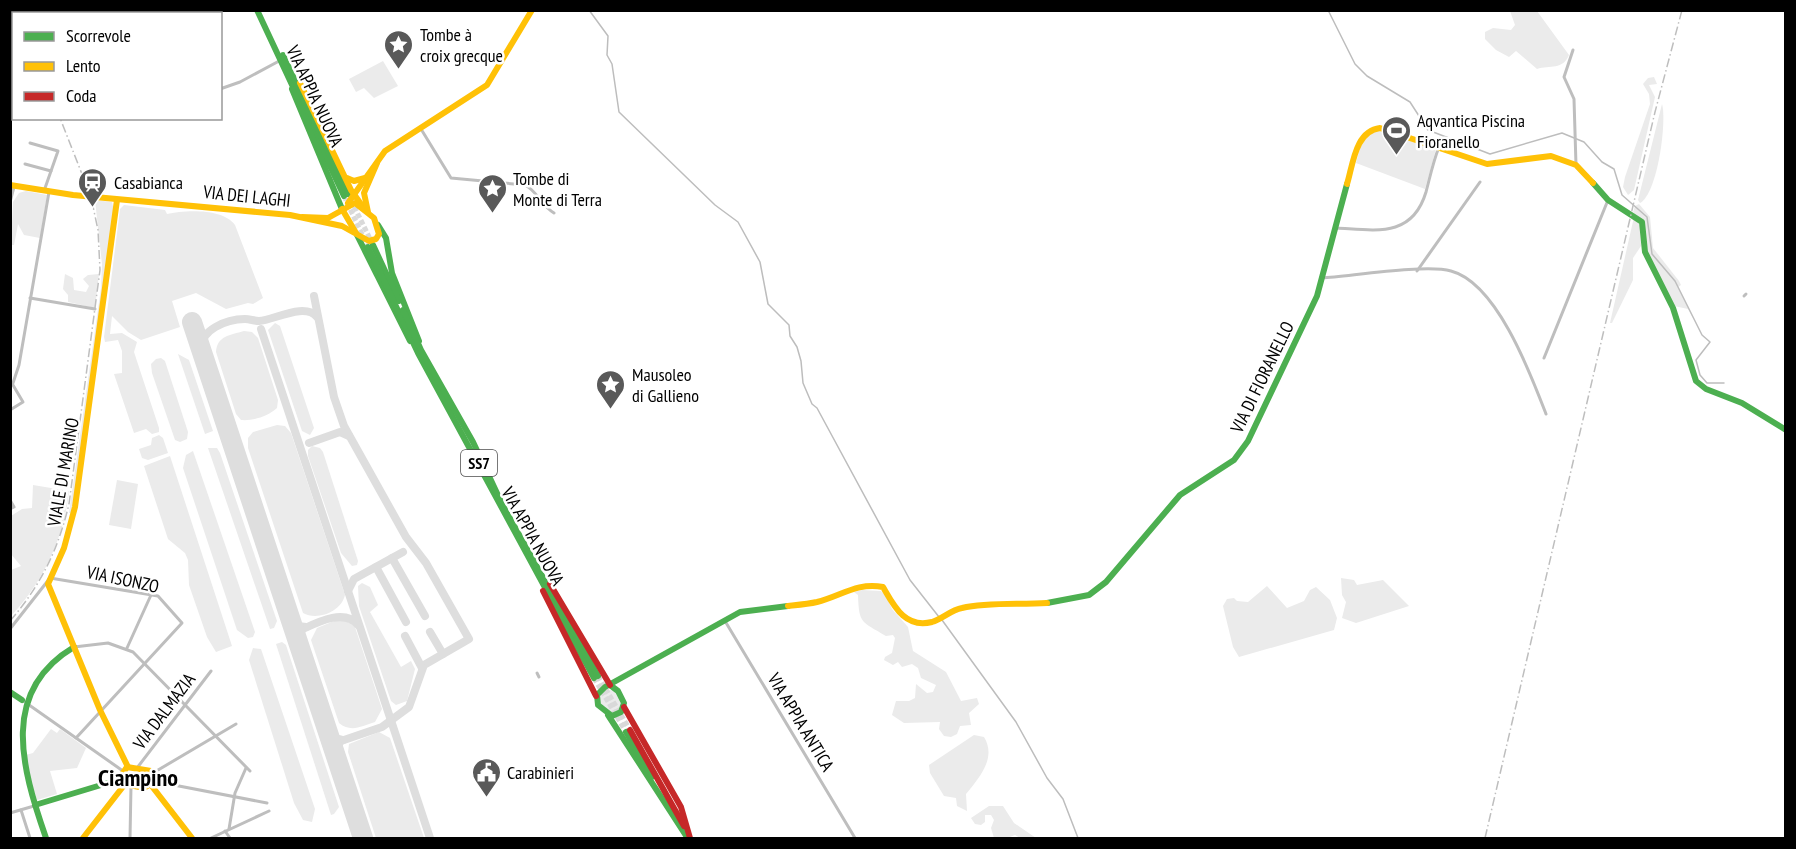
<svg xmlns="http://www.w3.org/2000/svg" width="1796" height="849" font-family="'PT Sans Narrow',sans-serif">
	<rect width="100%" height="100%" fill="#fff"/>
	<g fill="#ebebeb">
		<path d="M1510,11H1537L1569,55C1563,70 1550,65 1537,69L1516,51L1509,57L1496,50L1485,39V32L1493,28L1511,30L1515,25Z"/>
		<polygon points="383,61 398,86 374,98 364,88 356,92 349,79"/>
		<polygon points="1654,77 1657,84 1649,85 1655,97 1634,190 1628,195 1623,187 1625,177 1650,104 1649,94 1643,84 1648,78"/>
		<path d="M1662,104C1667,120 1658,193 1640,203L1638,200Z"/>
		<polygon points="1373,131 1382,131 1436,149 1425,189 1356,163 1361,144"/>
		<polygon points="26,191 47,195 40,238 24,235 18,224 14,245 11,245 13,202 19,193"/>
		<polygon points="95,200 112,202 114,211 72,513 69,513 101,288 102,264"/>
		<polygon points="1639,204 1650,217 1653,248 1679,281 1681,285 1678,287 1694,320 1688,309 1674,306 1648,254 1644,226 1633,212 1635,206"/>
		<path d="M124,205L165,210L167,214C185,210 223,208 235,225L263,298L253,304L248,303L226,309L196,293L172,301L180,327L141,340L128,332L112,316L110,334L122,333L137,342L134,352L159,428V432L152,434L146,429L134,433L114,374L122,373V351L118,340L105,342L104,337L120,209Z"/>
		<polygon points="1634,217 1640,225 1641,246 1633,258 1633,280 1612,323 1610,323"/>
		<polygon points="65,274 73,278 74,290 86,292 89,286 83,279 88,275 99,274 95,308 68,302 68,295 63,289"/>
		<polygon points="275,323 280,326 314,428 310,435 302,431 268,330"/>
		<path d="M244,331L252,332L258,338L278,400L277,408C268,416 254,421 241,420L236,414L216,352C217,336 230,335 244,331Z"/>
		<polygon points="178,354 189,360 213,431 205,434"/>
		<polygon points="161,358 165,361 188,432 187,439 180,442 175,440 152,373 151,364 156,359"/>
		<path d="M277,425L285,426L291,433L345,595C341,612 317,621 303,613L248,448V438L253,432Z"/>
		<polygon points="159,435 163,438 168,453 148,460 142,458 139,449 151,445 152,438"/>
		<polygon points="312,446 320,448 323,452 358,561 357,565 352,566 341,553 308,456 308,450"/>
		<polygon points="208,448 217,448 220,453 277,621 274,628 270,629"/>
		<polygon points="193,451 255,632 253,637 248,638 237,630 183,468 186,455"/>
		<polygon points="170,456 232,646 216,652 207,637 189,585 188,560 185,553 168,539 144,466"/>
		<polygon points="117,480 138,484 131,529 109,525"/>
		<path d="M33,485L69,491C64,538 43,582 11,616V570L21,566L11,554V516L22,509L32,508Z"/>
		<polygon points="1341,578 1354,580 1357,585 1383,580 1409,606 1356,623 1342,618 1346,602 1342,595"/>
		<polygon points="362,583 370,587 378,605 370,612 401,667 411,661 415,669 407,701 396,705 391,701 359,606 358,586"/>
		<polygon points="1267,586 1287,608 1304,601 1310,590 1316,587 1330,600 1337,618 1334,630 1239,657 1233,647 1223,606 1227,599 1234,598 1237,601 1248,602"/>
		<path d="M862,590L881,591L886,596L892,609L908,627L913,651L946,672L961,701L977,698L979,704L969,713L971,725L960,726L957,734L951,737L944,736L939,729L940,722L904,723L892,715L896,701H909L915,698L916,684L927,693L933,692L936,685L921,678L918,668L912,664L902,667L898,662L893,665L884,660L885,657L892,653L895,638L893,635L886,636C861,621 859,624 858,595L854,592Z"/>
		<path d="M339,619L354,624L382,709L375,722C362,726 351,733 339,723L311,640L317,628Z"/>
		<polygon points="282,642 286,645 339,807 334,814 331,815 276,644"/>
		<polygon points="253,648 261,649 315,809 312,822 303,820 294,803 249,660"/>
		<circle cx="610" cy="701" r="11"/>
		<polygon points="51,729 57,733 60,729 86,748 77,768 50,771 57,794 37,800 22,756 33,753"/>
		<polygon points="379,732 390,738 424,838 376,838 348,752 349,744"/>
		<path d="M974,735L984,737C997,758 979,778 966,794L967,811L957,806L956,798L944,796L930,773L929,765Z"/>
		<polygon points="989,806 1003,806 1014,823 1036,838 1020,838 1015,835 1007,838 994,838 991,828 994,820 991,815 985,815 985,822 981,825 975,824 971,818"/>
	</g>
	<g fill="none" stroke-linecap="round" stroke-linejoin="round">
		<g stroke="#bdbdbd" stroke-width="1.5">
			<polyline points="589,10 608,36 607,55 612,64 619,112 715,205 738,222 760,262 768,304 789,325 790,336 797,347 801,361 803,383 812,404 817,408 910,580 939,617"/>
			<polyline points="1328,10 1355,64 1367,76 1410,102 1428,130 1490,154 1562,133 1584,142 1602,162 1614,169 1622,195 1647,217 1652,254 1675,281 1702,335 1710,342 1696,360 1700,375 1707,383 1724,383"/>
			<polyline points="942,620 1016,722 1047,778 1063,799 1078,838"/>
		</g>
		<g stroke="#dedede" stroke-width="8">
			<polyline points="314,296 334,397 344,426 406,537 426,563 469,639 424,665 409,707 382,727 341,741 337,747 336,757"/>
			<polyline points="261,329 430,838"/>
			<path d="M202,351C198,330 227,319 245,319C250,319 254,321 259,321C274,320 305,302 317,317"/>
			<polyline points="309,443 340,432 349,436"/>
			<polyline points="392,558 425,616"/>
			<polyline points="376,567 406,622"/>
			<polyline points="348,591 354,579 403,552"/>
			<polyline points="290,618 298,626 306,627"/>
			<polyline points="430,632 443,654"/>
			<polyline points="405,636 422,668"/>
			<path d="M299,643V634L303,629C320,621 345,609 358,625"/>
			<polyline points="327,729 332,737 343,740"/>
		</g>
		<polyline stroke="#dedede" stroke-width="20" points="192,322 363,838"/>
		<g stroke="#d9d9d9" stroke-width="5" stroke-dasharray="5 2.5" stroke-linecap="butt">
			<polyline points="344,196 368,247"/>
			<polyline points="351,200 372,243"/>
			<polyline points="598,676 630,730"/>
			<polyline points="594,678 626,732"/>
		</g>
		<g stroke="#bebebe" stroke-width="3">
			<polyline points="149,10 151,14"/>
			<polyline points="1573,50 1564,77 1574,99 1576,165"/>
			<polyline points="220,89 240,82 281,60"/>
			<path d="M421,129L451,178L525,185C537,191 541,205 554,213"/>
			<polyline points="30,143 58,151 44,191"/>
			<polyline points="25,164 51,171"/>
			<polyline points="10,202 14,187"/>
			<path d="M1336,228C1374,230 1412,239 1426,192C1430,177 1433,162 1439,147"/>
			<polyline points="1417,271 1480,182"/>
			<path d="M1322,278C1352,276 1426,264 1451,271C1497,283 1531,375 1546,414"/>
			<polyline points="1744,296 1746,294"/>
			<polyline points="30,298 95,309"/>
			<polyline points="1544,358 1608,200"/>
			<polyline points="10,380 23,402 10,410"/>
			<polyline points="13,383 19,365 49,192"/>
			<polyline points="10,500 14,507 10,509"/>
			<polyline points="725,621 855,838"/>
			<polyline points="10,629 50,578 158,596 182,623 76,738"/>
			<polyline points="74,647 108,643 133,652 250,771"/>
			<polyline points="127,648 151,595"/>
			<polyline points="537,673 539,677"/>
			<polyline points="22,700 123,771"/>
			<polyline points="137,768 211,671"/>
			<polyline points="153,773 236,724"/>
			<polyline points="153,781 267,803"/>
			<polyline points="21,810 30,838"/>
			<polyline points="10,813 34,806"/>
			<polyline points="229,829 235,793 246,768"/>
			<polyline points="225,831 230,838"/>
			<polyline points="130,838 131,786"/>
			<polyline points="211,838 269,811"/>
		</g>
		<g stroke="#4caf50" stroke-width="6">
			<polyline points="257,10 344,196"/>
			<polyline points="283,55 348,194"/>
			<polyline points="292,89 342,209"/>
			<polyline points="1593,183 1608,200 1642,222 1645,252 1673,308 1696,381 1706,389 1742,403 1786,430"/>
			<polyline points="378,225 386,238 392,273 419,341"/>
			<polyline points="357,235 410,341"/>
			<polyline points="373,245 399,301"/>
			<polyline points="368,247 418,353 594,678"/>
			<polyline points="403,310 421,350 473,442 503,506 598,676"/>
			<polyline points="1047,603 1089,595 1106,582 1180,495 1234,460 1248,441 1317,296 1347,184"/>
			<polyline points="610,685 618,691 624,703 621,712 612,716 598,705 597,695 605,687 740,612 788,606"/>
			<polyline points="10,692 22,700"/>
			<polyline points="608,715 687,837"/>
			<polyline points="626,732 652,777"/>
			<polyline points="35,805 121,779"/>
			<path d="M46,838C21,766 0,691 74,647"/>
		</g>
		<g stroke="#ffc107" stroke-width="6">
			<polyline points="300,83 351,190 363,207"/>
			<polyline points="347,178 354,181 365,178"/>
			<path d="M1347,184C1353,165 1355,131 1380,128L1487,164L1551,156L1576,165L1593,183"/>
			<polyline points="10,185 73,195 290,215 342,226 369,241 376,239 379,234 374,218 355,203 328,218 302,217"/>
			<polyline points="117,200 75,507 64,548 48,584 100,710 128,767"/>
			<polyline points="348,203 385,151 487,85 532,10"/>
			<polyline points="342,209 356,233"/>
			<polyline points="368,212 364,193 377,163"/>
			<path d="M788,606C797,605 808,604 817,602C841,596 857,582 883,587C894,606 905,629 932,622C942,619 951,610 962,608C988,602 1020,605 1047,603"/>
			<polygon points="127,767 151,771 154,776 151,784 144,788 125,784 121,776"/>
			<polyline points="151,785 192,838"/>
			<polyline points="83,838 125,784"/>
		</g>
		<g stroke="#c62828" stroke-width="6">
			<polyline points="550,584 610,685"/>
			<polyline points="543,591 596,696"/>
			<polyline points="624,707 681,807 690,838"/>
			<polyline points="630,730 684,826"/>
		</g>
		<g stroke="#bebebe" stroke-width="1.5" stroke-dasharray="9 3 1.5 3" stroke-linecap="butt">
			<polyline points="24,10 24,14"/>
			<path d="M10,621C41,585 58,550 69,504L100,270L98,230L91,197L60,118"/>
			<polyline points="1485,838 1655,112 1682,10"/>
		</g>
	</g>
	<defs>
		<symbol id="sight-pin" viewBox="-11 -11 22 30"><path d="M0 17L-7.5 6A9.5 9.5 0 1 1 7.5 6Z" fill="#595959" stroke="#fff"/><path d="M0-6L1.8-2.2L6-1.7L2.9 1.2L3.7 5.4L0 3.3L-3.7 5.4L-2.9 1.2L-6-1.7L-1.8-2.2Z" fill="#fff"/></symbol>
		<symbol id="stadium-pin" viewBox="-11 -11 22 30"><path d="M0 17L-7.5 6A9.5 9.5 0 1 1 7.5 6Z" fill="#595959" stroke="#fff"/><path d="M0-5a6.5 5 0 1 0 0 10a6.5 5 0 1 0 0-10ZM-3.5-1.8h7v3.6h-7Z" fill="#fff"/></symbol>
		<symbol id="station-pin" viewBox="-11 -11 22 30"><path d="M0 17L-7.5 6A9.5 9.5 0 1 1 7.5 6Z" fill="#595959" stroke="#fff"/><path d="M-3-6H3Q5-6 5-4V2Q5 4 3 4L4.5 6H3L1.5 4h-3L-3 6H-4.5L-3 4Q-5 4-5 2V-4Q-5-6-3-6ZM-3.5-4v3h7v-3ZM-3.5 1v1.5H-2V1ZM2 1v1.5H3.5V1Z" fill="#fff"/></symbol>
		<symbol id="civic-pin" viewBox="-11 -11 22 30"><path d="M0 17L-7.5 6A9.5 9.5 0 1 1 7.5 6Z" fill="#595959" stroke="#fff"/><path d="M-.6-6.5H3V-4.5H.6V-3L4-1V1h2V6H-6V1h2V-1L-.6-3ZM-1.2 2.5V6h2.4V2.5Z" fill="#fff"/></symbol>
	</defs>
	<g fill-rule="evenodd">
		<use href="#sight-pin" x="382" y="28" width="33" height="45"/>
		<use href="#stadium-pin" x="1380" y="114" width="33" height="45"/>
		<use href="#station-pin" x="76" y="166" width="33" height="45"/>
		<use href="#sight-pin" x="476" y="172" width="33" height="45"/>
		<use href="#sight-pin" x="594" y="368" width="33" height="45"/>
		<use href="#civic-pin" x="470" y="756" width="33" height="45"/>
	</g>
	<g text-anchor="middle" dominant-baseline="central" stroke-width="5" stroke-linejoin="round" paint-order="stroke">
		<rect fill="#fff" stroke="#4c4c4c" stroke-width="1.5" x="461" y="450" width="36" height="26" rx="4.5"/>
		<g font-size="16" font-weight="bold" fill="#000">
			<text x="479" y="463">SS7</text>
		</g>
		<g font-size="18" fill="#000" stroke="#fff" text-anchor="start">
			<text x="420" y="34">Tombe à<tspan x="420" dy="21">croix grecque</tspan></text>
			<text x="1417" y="120">Aqvantica Piscina<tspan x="1417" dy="21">Fioranello</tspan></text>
			<text x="513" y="178">Tombe di<tspan x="513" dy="21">Monte di Terra</tspan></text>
			<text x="114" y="182">Casabianca</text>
			<text x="632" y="374">Mausoleo<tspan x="632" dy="21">di Gallieno</tspan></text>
			<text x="507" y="772">Carabinieri</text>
		</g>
		<g font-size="18" fill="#000" stroke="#fff">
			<text transform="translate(315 96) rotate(65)">VIA APPIA NUOVA</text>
			<text transform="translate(247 196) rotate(6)">VIA DEI LAGHI</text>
			<text transform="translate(1262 377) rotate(-64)">VIA DI FIORANELLO</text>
			<text transform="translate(63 472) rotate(-80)">VIALE DI MARINO</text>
			<text transform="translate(533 536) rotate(61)">VIA APPIA NUOVA</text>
			<text transform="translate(123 579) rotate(12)">VIA ISONZO</text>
			<text transform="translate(164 711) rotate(-53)">VIA DALMAZIA</text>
			<text transform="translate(801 722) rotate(59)">VIA APPIA ANTICA</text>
		</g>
		<g font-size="24" font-weight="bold" fill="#000" stroke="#fff">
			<text x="138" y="777">Ciampino</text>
		</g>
	</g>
	<rect width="1796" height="849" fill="none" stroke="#000000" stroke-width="24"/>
	<rect x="12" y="12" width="210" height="108" fill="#ffffff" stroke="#999999" stroke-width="1.5"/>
	<rect x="24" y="32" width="30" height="9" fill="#4caf50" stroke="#999999" stroke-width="1.5"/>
	<text x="66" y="42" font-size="18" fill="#000000">Scorrevole</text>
	<rect x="24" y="62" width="30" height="9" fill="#ffc107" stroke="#999999" stroke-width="1.5"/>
	<text x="66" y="72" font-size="18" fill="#000000">Lento</text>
	<rect x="24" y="92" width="30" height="9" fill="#c62828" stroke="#999999" stroke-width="1.5"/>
	<text x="66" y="102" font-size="18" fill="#000000">Coda</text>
</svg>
